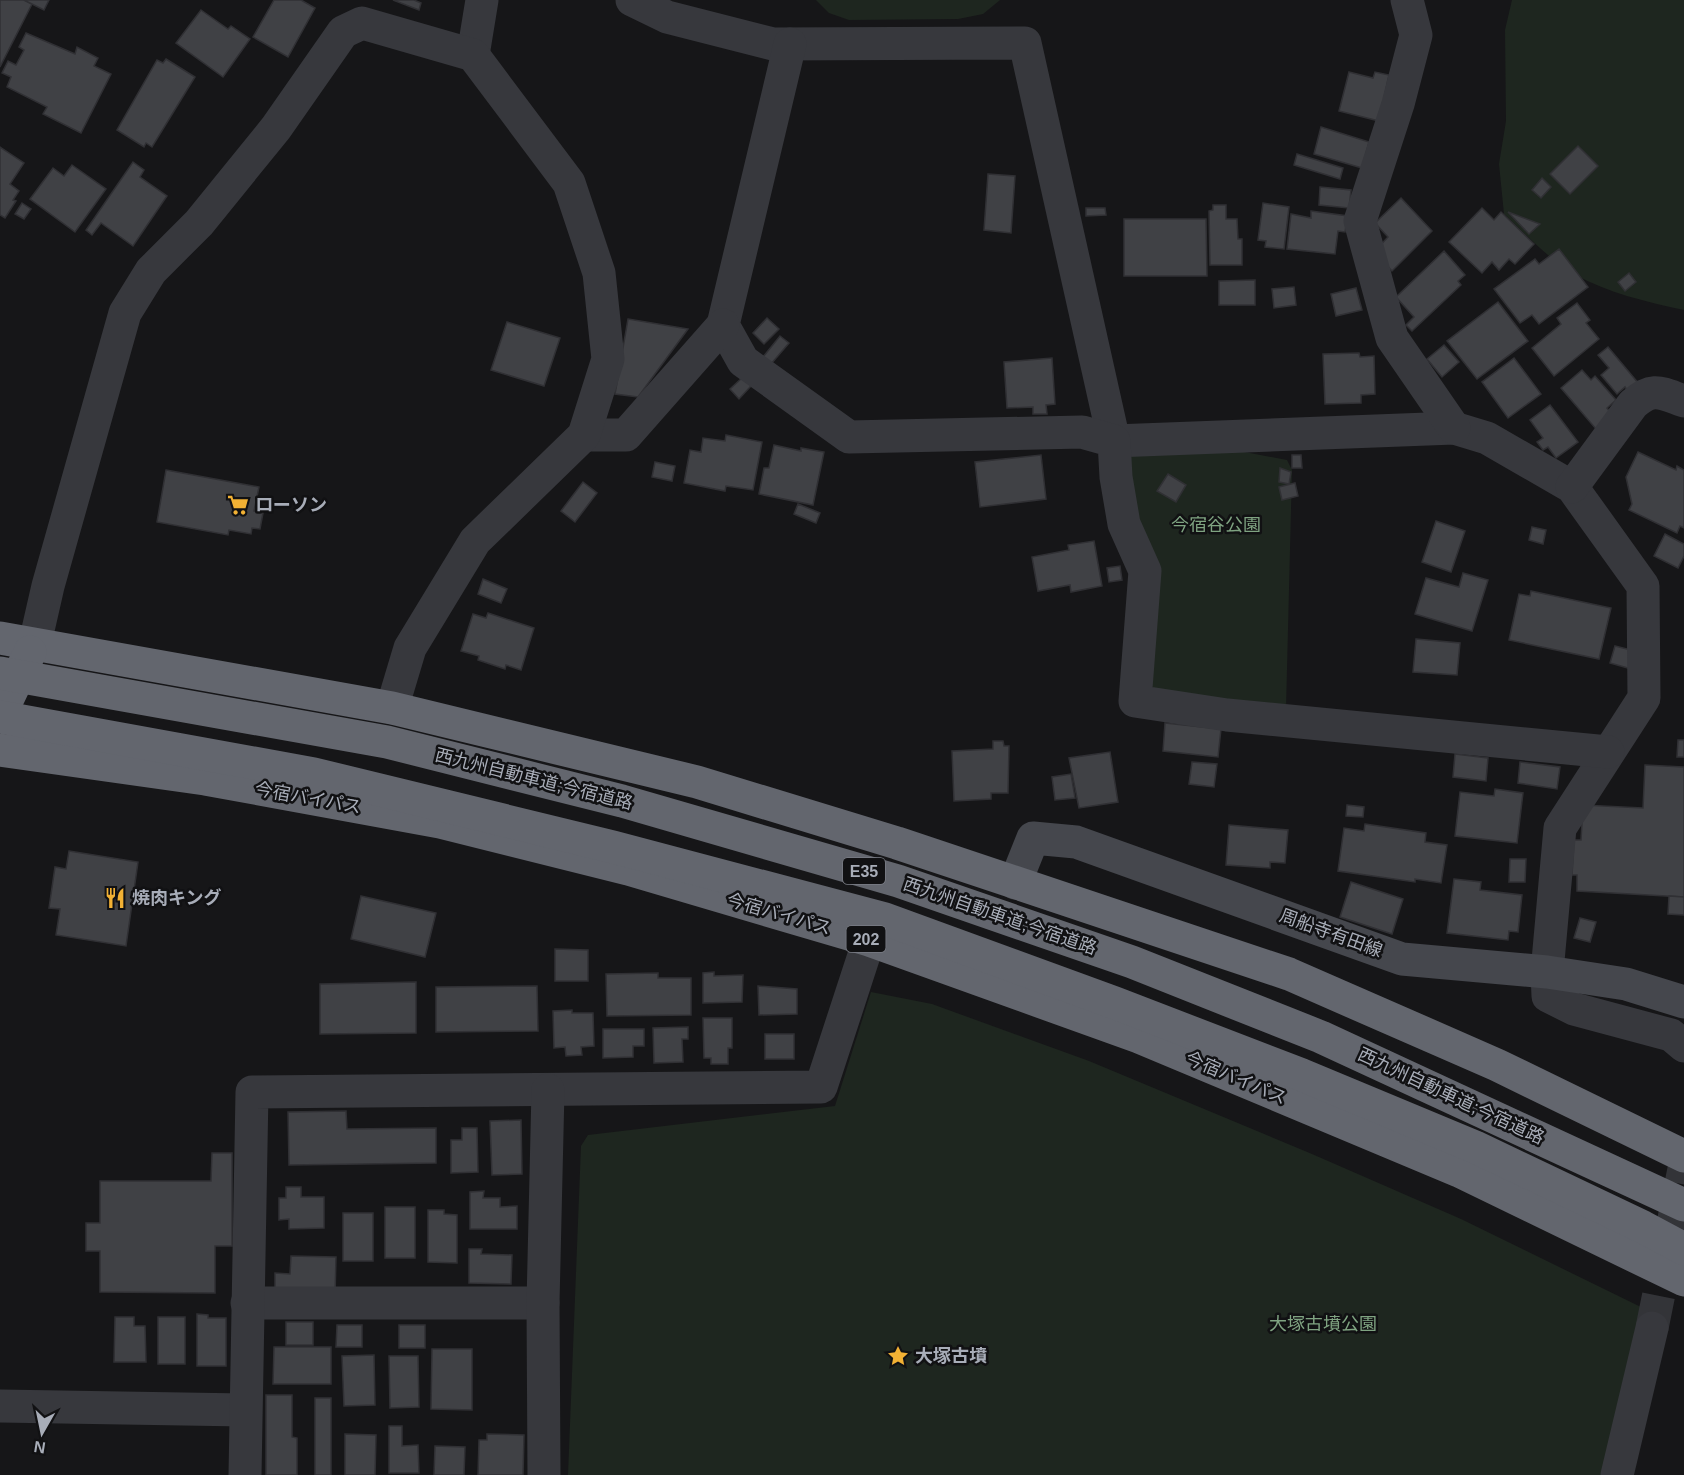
<svg xmlns="http://www.w3.org/2000/svg" width="1684" height="1475" font-family="Arial,'Noto Sans JP',sans-serif">
	<rect width="100%" height="100%" fill="#161618"/>
	<g fill="#1e261f">
		<polygon points="816,0 1000,0 983,14 958,19 849,20 829,13"/>
		<path d="M1512,0H1684V310C1647,302 1608,293 1574,274C1548,258 1526,235 1504,214L1499,164L1506,121L1505,30Z"/>
		<polygon points="1229,449 1287,460 1292,470 1286,709 1156,693 1149,681 1143,545 1126,463 1135,452"/>
		<polygon points="871,992 932,1004 1089,1061 1312,1154 1461,1219 1645,1309 1606,1475 568,1475 581,1146 588,1135 835,1106"/>
	</g>
	<g fill="#404145" stroke="#303034" stroke-width="1.5">
		<polygon points="0,0 24,0 32,4 0,67"/>
		<polygon points="24,0 49,0 44,10"/>
		<polygon points="274,0 301,0 315,8 288,57 253,37"/>
		<polygon points="393,0 414,0 421,3 419,10"/>
		<polygon points="201,10 228,29 231,26 250,39 223,77 176,43"/>
		<polygon points="26,33 75,54 77,47 98,58 94,66 111,74 81,133 43,114 47,107 7,87 11,77 2,73 8,61 16,65 24,50 19,47"/>
		<polygon points="166,59 195,77 152,147 146,143 144,147 117,130 157,60 163,63"/>
		<polygon points="1349,72 1373,78 1375,72 1389,75 1379,121 1339,111"/>
		<polygon points="1321,127 1369,142 1362,168 1314,154"/>
		<polygon points="1578,146 1598,166 1570,194 1550,174"/>
		<polygon points="0,147 24,163 10,184 19,191 13,200 16,201 5,218 0,215"/>
		<polygon points="1297,154 1343,168 1340,179 1294,165"/>
		<polygon points="133,162 144,170 140,177 167,196 133,246 101,223 92,235 86,230"/>
		<polygon points="72,165 106,189 75,232 30,199 53,168 64,176"/>
		<polygon points="988,174 1015,176 1011,233 984,230"/>
		<polygon points="1542,178 1551,187 1541,198 1532,190"/>
		<polygon points="1320,187 1351,190 1349,208 1319,205"/>
		<polygon points="1401,198 1432,231 1392,271 1374,252 1388,237 1375,223"/>
		<polygon points="22,203 31,209 24,219 15,214"/>
		<polygon points="1263,203 1289,207 1284,249 1265,247 1266,241 1258,240"/>
		<polygon points="1213,205 1226,205 1226,219 1237,219 1238,239 1242,239 1242,265 1210,265 1209,211 1213,210"/>
		<polygon points="1086,208 1105,208 1106,215 1086,216"/>
		<polygon points="1482,208 1494,220 1501,212 1534,244 1515,264 1509,259 1499,270 1492,262 1482,273 1449,242"/>
		<polygon points="1311,211 1348,216 1345,232 1338,231 1335,254 1287,249 1291,214 1311,218"/>
		<polygon points="1508,212 1540,224 1529,234"/>
		<polygon points="1124,219 1206,219 1207,276 1124,276"/>
		<polygon points="1559,249 1588,287 1539,324 1532,315 1520,323 1494,289 1535,259 1539,264"/>
		<polygon points="1444,251 1465,275 1458,281 1461,285 1412,331 1406,325 1414,317 1396,297"/>
		<polygon points="1629,273 1636,282 1625,291 1618,282"/>
		<polygon points="1255,280 1255,305 1219,305 1219,281"/>
		<polygon points="1294,287 1296,305 1274,308 1272,289"/>
		<polygon points="1356,288 1362,310 1336,316 1331,294"/>
		<polygon points="1498,302 1528,341 1477,379 1447,341"/>
		<polygon points="1577,303 1590,320 1586,323 1599,339 1554,376 1532,348 1561,324 1557,318"/>
		<polygon points="767,318 779,329 764,344 753,333"/>
		<polygon points="628,319 688,329 638,397 615,394"/>
		<polygon points="507,322 560,338 544,386 491,370"/>
		<polygon points="780,336 789,343 771,364 763,357"/>
		<polygon points="1444,345 1459,362 1442,377 1427,359"/>
		<polygon points="1608,347 1639,384 1629,393 1625,387 1617,394 1601,375 1609,368 1598,355"/>
		<polygon points="1359,353 1360,357 1374,356 1375,394 1361,395 1361,403 1325,404 1323,354"/>
		<polygon points="1052,358 1055,404 1046,405 1047,414 1033,414 1033,407 1007,408 1004,362"/>
		<polygon points="1514,358 1541,394 1508,418 1482,382"/>
		<polygon points="1582,370 1591,380 1595,376 1616,400 1607,408 1611,413 1596,429 1561,388"/>
		<polygon points="743,377 751,386 739,399 730,389"/>
		<polygon points="1550,405 1578,442 1556,458 1548,447 1543,450 1537,442 1543,438 1530,420"/>
		<polygon points="726,435 762,442 753,490 726,486 725,491 684,483 690,450 701,452 703,438 725,441"/>
		<polygon points="774,445 801,451 801,448 824,452 813,505 759,494 764,468 769,468"/>
		<polygon points="1638,452 1676,470 1677,466 1684,470 1684,528 1680,526 1677,533 1629,510 1632,504 1626,477"/>
		<polygon points="1041,455 1046,499 980,507 975,462"/>
		<polygon points="1292,455 1301,455 1302,468 1292,468"/>
		<polygon points="655,462 675,466 672,481 652,477"/>
		<polygon points="1280,468 1291,472 1289,484 1279,482"/>
		<polygon points="166,470 259,487 254,511 263,513 260,529 252,528 251,534 229,530 228,535 157,522"/>
		<polygon points="1168,474 1186,485 1176,502 1157,491"/>
		<polygon points="583,482 597,493 575,522 561,511"/>
		<polygon points="1295,483 1298,496 1282,500 1279,487"/>
		<polygon points="798,504 820,513 816,523 794,514"/>
		<polygon points="1436,521 1465,531 1451,572 1422,562"/>
		<polygon points="1532,527 1546,530 1543,544 1529,540"/>
		<polygon points="1665,534 1684,544 1684,556 1678,568 1654,556"/>
		<polygon points="1094,541 1102,586 1071,592 1070,585 1038,591 1032,557 1069,550 1068,545"/>
		<polygon points="1120,566 1122,580 1109,582 1107,568"/>
		<polygon points="1463,573 1488,580 1472,631 1415,614 1426,578 1459,587"/>
		<polygon points="483,579 507,589 501,603 478,594"/>
		<polygon points="1531,591 1611,608 1599,659 1509,640 1519,594 1530,596"/>
		<polygon points="488,613 534,628 521,670 506,665 505,669 478,660 479,656 461,651 473,614 486,618"/>
		<polygon points="1416,639 1460,643 1457,675 1413,672"/>
		<polygon points="1615,646 1639,652 1635,670 1610,663"/>
		<polygon points="1165,723 1221,729 1218,757 1163,751"/>
		<polygon points="1678,740 1684,740 1684,757 1677,757"/>
		<polygon points="993,741 1003,741 1004,746 1009,746 1008,793 991,793 991,799 954,801 952,751 993,749"/>
		<polygon points="1110,752 1118,802 1079,808 1069,758"/>
		<polygon points="1455,754 1488,758 1486,781 1453,777"/>
		<polygon points="1192,762 1217,764 1214,787 1189,784"/>
		<polygon points="1520,762 1560,767 1557,789 1518,783"/>
		<polygon points="1645,765 1684,767 1684,897 1577,891 1577,875 1572,875 1574,840 1581,840 1583,805 1643,808"/>
		<polygon points="1071,774 1075,798 1055,800 1052,777"/>
		<polygon points="1495,789 1523,793 1517,843 1455,836 1460,792 1494,796"/>
		<polygon points="1347,805 1364,807 1363,817 1346,816"/>
		<polygon points="1365,824 1426,833 1425,842 1447,845 1441,883 1415,879 1415,882 1338,871 1344,828 1364,831"/>
		<polygon points="1229,825 1288,830 1285,863 1270,862 1270,868 1226,865"/>
		<polygon points="69,851 138,862 126,946 56,935 60,909 49,908 55,867 66,869"/>
		<polygon points="1510,859 1526,859 1525,882 1509,882"/>
		<polygon points="1454,879 1481,882 1480,890 1522,895 1518,932 1509,931 1508,940 1447,933"/>
		<polygon points="1351,882 1403,899 1392,934 1340,917"/>
		<polygon points="361,896 436,913 425,957 351,939"/>
		<polygon points="1669,896 1684,897 1684,915 1668,914"/>
		<polygon points="1580,918 1596,922 1590,942 1574,938"/>
		<polygon points="555,949 588,950 588,981 555,981"/>
		<polygon points="714,972 714,976 743,975 742,1002 703,1003 703,973"/>
		<polygon points="658,973 658,978 691,978 691,1015 607,1016 606,974"/>
		<polygon points="416,982 416,1033 320,1034 320,984"/>
		<polygon points="537,986 538,1031 436,1032 436,987"/>
		<polygon points="758,986 797,989 797,1014 759,1015"/>
		<polygon points="572,1010 572,1013 593,1013 594,1046 581,1047 582,1055 566,1056 565,1047 554,1048 553,1011"/>
		<polygon points="703,1018 732,1018 732,1048 728,1048 728,1064 711,1064 711,1058 704,1058"/>
		<polygon points="688,1027 688,1039 682,1039 683,1062 654,1063 653,1028"/>
		<polygon points="603,1029 644,1029 644,1046 633,1046 633,1057 603,1058"/>
		<rect x="765" y="1034" width="29" height="25"/>
		<polygon points="346,1111 347,1129 436,1128 436,1163 289,1165 288,1112"/>
		<polygon points="521,1120 522,1174 492,1175 490,1121"/>
		<polygon points="462,1128 477,1128 478,1172 451,1173 451,1140 462,1140"/>
		<polygon points="212,1153 232,1153 232,1246 215,1246 215,1293 100,1292 100,1251 86,1251 86,1223 100,1223 100,1181 211,1181"/>
		<polygon points="286,1187 301,1187 301,1197 324,1197 324,1228 289,1229 289,1219 279,1220 279,1198 286,1198"/>
		<polygon points="484,1191 483,1198 500,1198 500,1207 517,1206 517,1229 470,1229 470,1192"/>
		<rect x="385" y="1207" width="30" height="51"/>
		<polygon points="428,1210 444,1210 444,1214 457,1215 457,1263 428,1262"/>
		<rect x="343" y="1213" width="30" height="48"/>
		<polygon points="469,1249 482,1249 481,1254 512,1255 511,1284 469,1283"/>
		<polygon points="291,1256 336,1257 335,1296 275,1294 275,1273 290,1274"/>
		<polygon points="197,1314 208,1315 208,1318 226,1318 226,1366 197,1366"/>
		<polygon points="115,1317 134,1317 134,1326 145,1326 146,1362 114,1362"/>
		<rect x="158" y="1317" width="27" height="47"/>
		<rect x="286" y="1322" width="27" height="23"/>
		<polygon points="337,1325 362,1325 362,1347 336,1347"/>
		<rect x="399" y="1325" width="26" height="23"/>
		<polygon points="274,1347 331,1347 331,1384 273,1384"/>
		<polygon points="432,1349 472,1349 472,1410 431,1409"/>
		<polygon points="374,1355 375,1405 344,1406 342,1356"/>
		<polygon points="389,1356 418,1356 419,1407 390,1408"/>
		<polygon points="266,1395 292,1395 292,1437 297,1438 297,1475 266,1475"/>
		<rect x="315" y="1398" width="16" height="77"/>
		<polygon points="389,1426 402,1426 402,1446 418,1445 419,1473 389,1473"/>
		<polygon points="345,1434 376,1435 375,1475 345,1475"/>
		<polygon points="487,1434 524,1435 523,1475 478,1475 479,1440 487,1440"/>
		<polygon points="435,1446 465,1447 464,1475 434,1475"/>
	</g>
	<g fill="none" stroke-linecap="round" stroke-linejoin="round">
		<polyline stroke="#333438" stroke-width="33" stroke-dasharray="33 16" stroke-linecap="butt" points="1652,1328 1684,1169"/>
		<g stroke="#37383d" stroke-width="33">
			<polyline points="632,0 667,17 773,44 1025,43 1114,441 1454,428 1487,438 1572,487 1643,586 1644,698 1560,828 1547,972 1548,996 1574,1009 1671,1035 1684,1046"/>
			<polyline points="1407,0 1416,35 1398,104 1360,221 1392,338 1454,428"/>
			<polyline points="790,44 723,325 743,361 849,437 1082,432 1114,441 1116,477 1124,524 1145,571 1135,701 1227,715 1608,752"/>
			<polyline points="473,55 482,0"/>
			<polyline points="584,435 626,435 723,325"/>
			<path d="M1572,487L1633,404C1653,386 1661,393 1684,401"/>
			<polyline points="35,643 48,586 125,313 151,271 199,223 276,128 343,32 362,23 473,55 569,183 599,273 608,359 584,435 475,541 410,648 392,708"/>
			<polyline points="247,1303 543,1303"/>
			<polyline points="0,1406 245,1410"/>
			<polyline points="245,1475 252,1092 821,1087 869,940"/>
			<polyline points="544,1475 543,1303 548,1090"/>
			<polyline points="1617,1475 1652,1328"/>
		</g>
		<polyline stroke="#45474d" stroke-width="33" points="1015,883 1033,838 1076,842 1402,959 1547,972 1626,984 1684,1002"/>
		<g stroke="#63666e" stroke-width="33">
			<polyline points="0,638 392,708 697,782 897,843 1289,974 1497,1065 1684,1156"/>
			<polyline points="0,715 30,652"/>
			<polyline points="0,750 205,779 440,822 628,869 869,940 1139,1037 1459,1171 1684,1280"/>
		</g>
		<g stroke="#63666e" stroke-width="33">
			<polyline points="0,673 387,742 622,801 898,881 1132,962 1321,1037 1684,1205"/>
			<polyline points="0,717 314,774 613,847 885,919 1115,1003 1302,1075 1475,1147 1643,1227 1684,1249"/>
		</g>
	</g>
	<defs>
		<symbol id="supermarket-bare" viewBox="-9 -9 18 18"><path d="M-6-5.5h2.5l.6 2H6L4.5 2H-2.5L-4.4-4H-6ZM-1.5 3.2a1.3 1.3 0 1 0 .1 0ZM3 3.2a1.3 1.3 0 1 0 .1 0Z" fill="#f2b134" stroke="#111113" stroke-width="2.5" paint-order="stroke"/></symbol>
		<symbol id="restaurant-bare" viewBox="-9 -9 18 18"><path d="M-5-6h1v4h1v-4h1v4h1v-4h1v5L-1.5 .5V6h-2V.5L-5-1ZM5-6V6H3V1.5H1.5Q1.5-4 5-6Z" fill="#f2b134" stroke="#111113" stroke-width="2.5" paint-order="stroke"/></symbol>
		<symbol id="sight-bare" viewBox="-9 -9 18 18"><path d="M0-6L1.8-2.2L6-1.7L2.9 1.2L3.7 5.4L0 3.3L-3.7 5.4L-2.9 1.2L-6-1.7L-1.8-2.2Z" fill="#f2b134" stroke="#111113" stroke-width="2.5" paint-order="stroke"/></symbol>
	</defs>
	<g fill-rule="evenodd">
		<use href="#supermarket-bare" x="223" y="490" width="30" height="30"/>
		<use href="#restaurant-bare" x="100" y="883" width="30" height="30"/>
		<use href="#sight-bare" x="883" y="1341" width="30" height="30"/>
	</g>
	<g text-anchor="middle" dominant-baseline="central" stroke-width="5" stroke-linejoin="round" paint-order="stroke">
		<g fill="#111113" stroke="#7b7e86" stroke-width="1.5">
			<rect x="843" y="858" width="42" height="26" rx="4.5"/>
			<rect x="846.5" y="926" width="39" height="26" rx="4.5"/>
		</g>
		<g font-size="16" font-weight="bold" fill="#a8adb8">
			<text x="864" y="871">E35</text>
			<text x="866" y="939">202</text>
		</g>
		<g font-size="18" font-weight="bold" fill="#a8adb8" stroke="#111113" text-anchor="start">
			<text x="255" y="505">ローソン</text>
			<text x="132" y="898">焼肉キング</text>
			<text x="915" y="1356">大塚古墳</text>
		</g>
		<g font-size="18" fill="#7fa381" stroke="#111113">
			<text x="1216" y="525">今宿谷公園</text>
			<text x="1323" y="1324">大塚古墳公園</text>
		</g>
		<g font-size="18" fill="#a8adb8" stroke="#111113">
			<text transform="translate(534 779) rotate(14)">西九州自動車道;今宿道路</text>
			<text transform="translate(308 798) rotate(10)">今宿バイパス</text>
			<text transform="translate(779 914) rotate(16)">今宿バイパス</text>
			<text transform="translate(1000 916) rotate(19)">西九州自動車道;今宿道路</text>
			<text transform="translate(1331 933) rotate(20)">周船寺有田線</text>
			<text transform="translate(1236 1078) rotate(23)">今宿バイパス</text>
			<text transform="translate(1451 1096) rotate(25)">西九州自動車道;今宿道路</text>
		</g>
	</g>
	<g transform="translate(42 1433) rotate(189)" stroke="#111113" stroke-width="4.5" paint-order="stroke">
	<path d="M0-4.5L10 22L0 15L-10 22Z" fill="#a8adb8"/>
	<text y="-9" font-size="16" font-weight="bold" text-anchor="middle" fill="#a8adb8">N</text>
	</g>
</svg>
